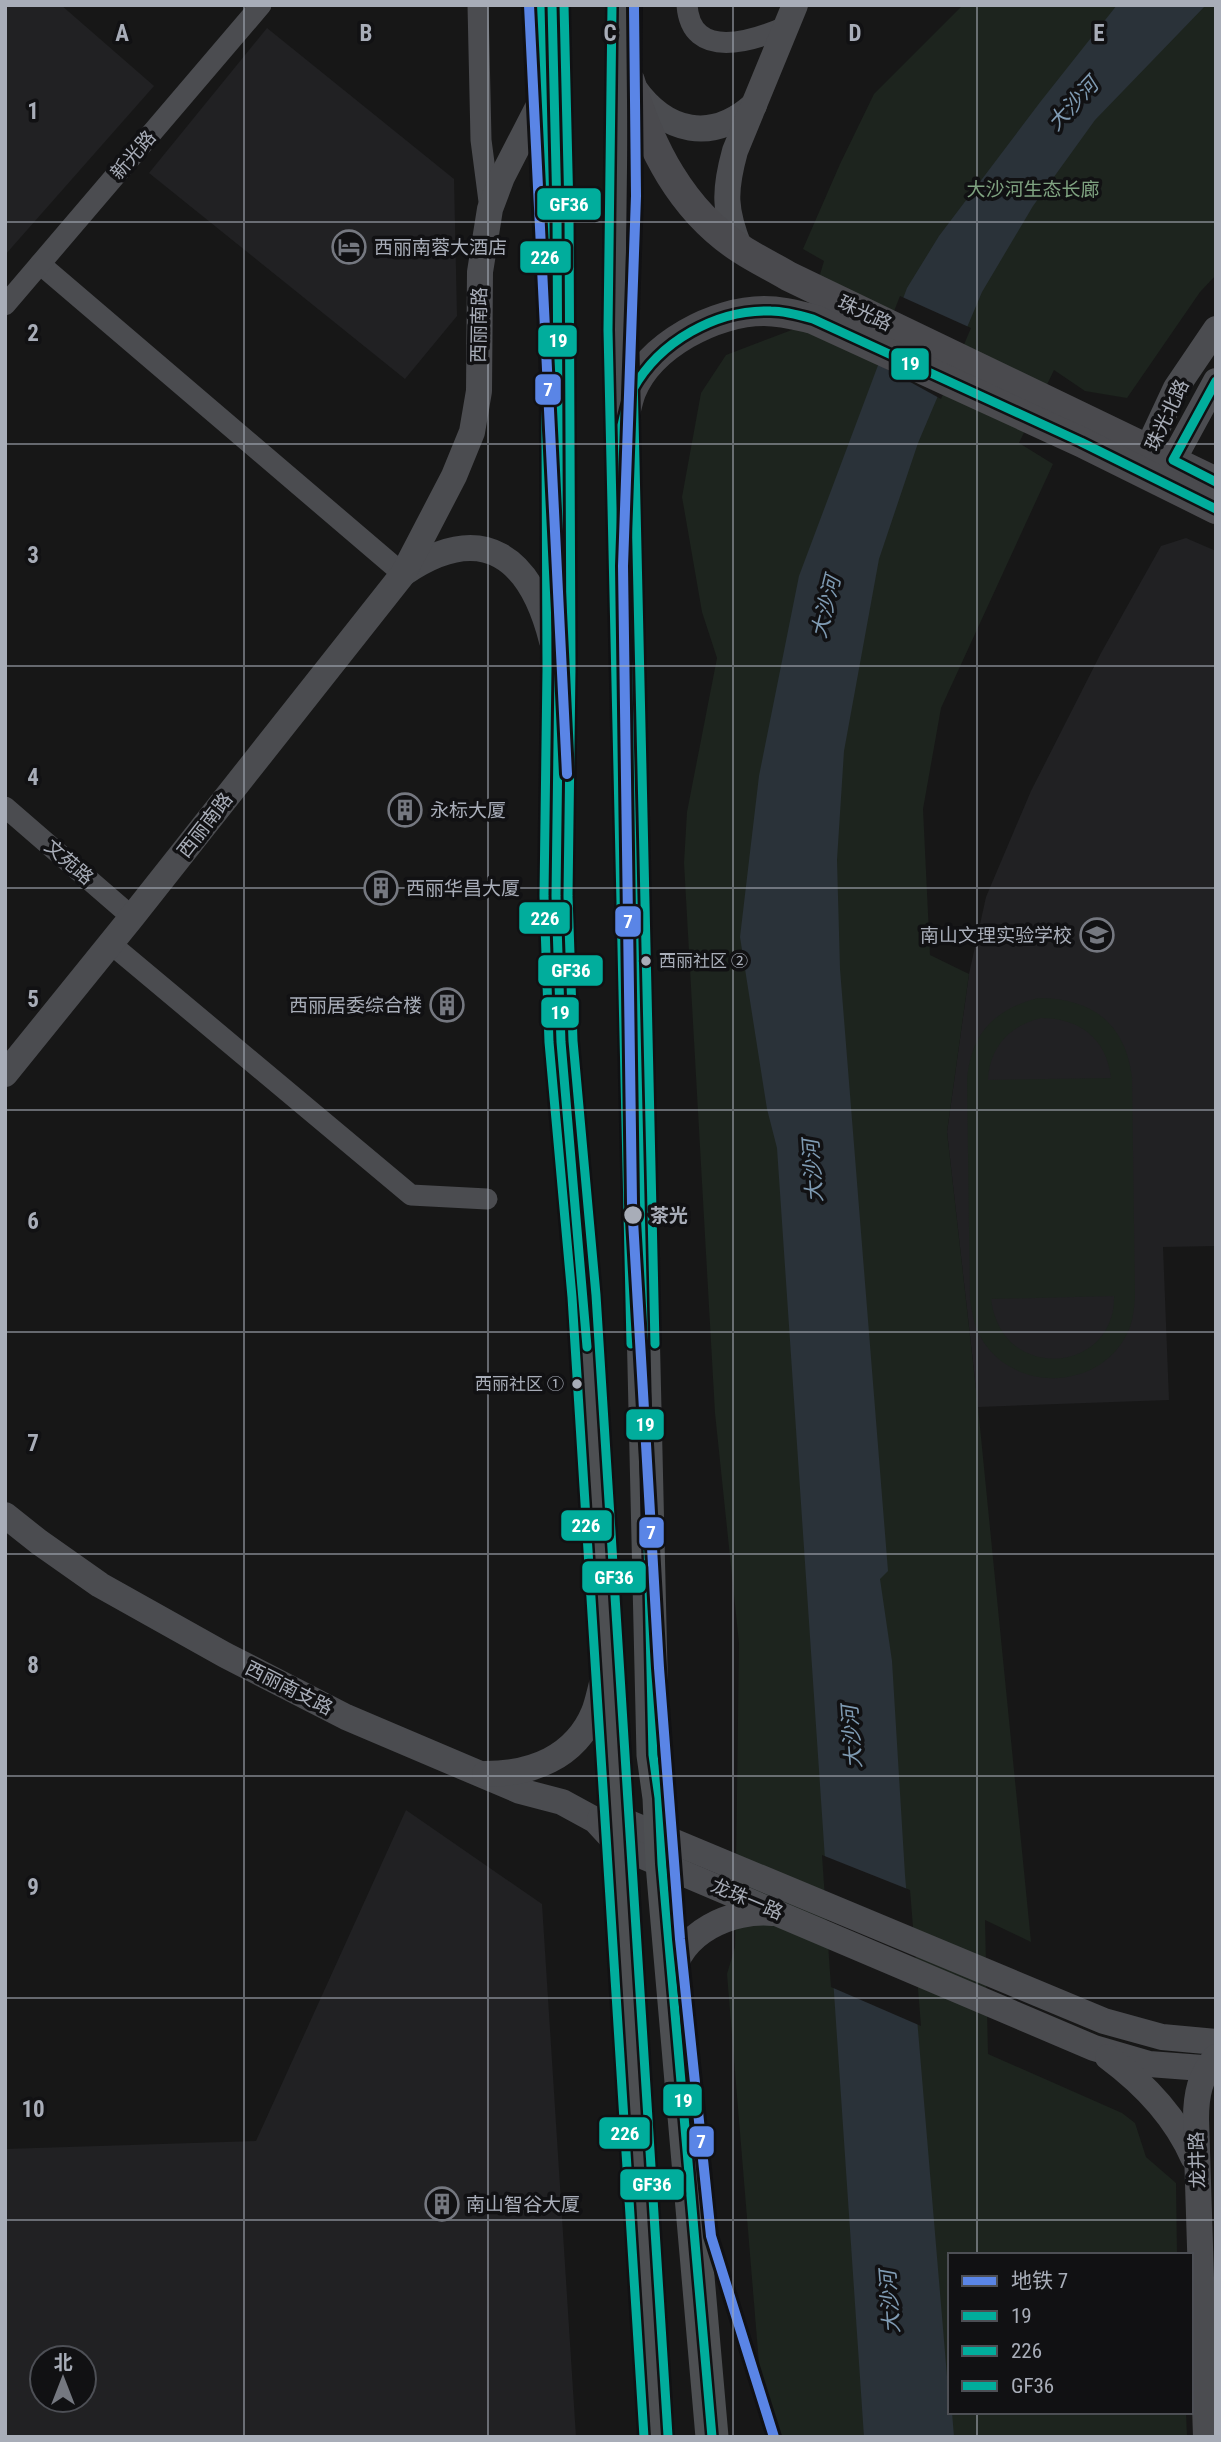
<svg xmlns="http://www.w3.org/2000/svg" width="1221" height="2442" font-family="'Roboto Condensed','Noto Sans SC',sans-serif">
	<rect width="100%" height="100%" fill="#171717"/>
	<g fill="#212123" fill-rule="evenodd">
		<polygon points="5,5 61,5 154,86 5,255"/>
		<polygon points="267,28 454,179 457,316 405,379 149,173"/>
		<polygon points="1186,538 1216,551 1216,1246 1163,1247 1169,1400 978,1407 947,1132 969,974 986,897 1031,791 1101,653 1161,546"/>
		<path d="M406,1810L542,1904L576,2437H5V2149L256,2141ZM42,2358H84V2400H42Z"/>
	</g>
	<g fill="#1d241e" fill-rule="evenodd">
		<polygon points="963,5 1216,5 1216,275 1200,292 1127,398 1085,391 1054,370 1019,443 1053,464 941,708 923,809 930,955 969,974 947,1132 978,1407 1031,1942 985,1920 988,2054 1122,2113 1135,2123 1146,2157 1176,2183 1177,2255 950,2255 950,2412 1186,2412 1187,2437 765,2437 727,1974 735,1947 739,1643 715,1413 684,863 687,812 717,658 702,612 682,497 701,393 726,355 805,325 824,261 803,249 840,164 874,94"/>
		<path d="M1038,998C1092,998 1125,1023 1132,1077L1135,1297C1134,1310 1133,1322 1127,1334C1098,1392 1011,1393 980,1336C974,1325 972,1312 970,1300L967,1080C971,1033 994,1010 1038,998ZM1041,1018C1080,1018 1107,1039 1111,1078L988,1080C990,1047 1009,1026 1041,1018ZM1114,1296C1116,1374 1001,1384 991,1299Z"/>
	</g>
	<polygon fill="#2a3239" points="1117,5 1206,5 1095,120 1033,206 982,292 918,443 879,559 844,751 837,860 840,969 888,1571 880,1579 892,1661 905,1875 950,2412 952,2412 954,2437 864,2437 777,1148 767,1109 740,937 759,776 799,576 907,288 939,236 1041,101"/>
	<g fill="#171717">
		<polygon points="900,296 971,328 941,399 874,362"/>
		<polygon points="822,1855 910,1890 921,2026 831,1987"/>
	</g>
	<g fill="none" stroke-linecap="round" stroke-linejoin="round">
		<g stroke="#4b4c50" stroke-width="21">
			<polyline points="478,5 481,140 490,209"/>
			<path d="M687,5C691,62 754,41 787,26"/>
			<polyline points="40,264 403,574"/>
			<polyline points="5,305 261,5"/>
			<polyline points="5,807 132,917"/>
			<polyline points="111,944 411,1195 487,1199"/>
		</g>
		<g stroke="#4b4c50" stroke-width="26">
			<path d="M634,88C666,133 712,143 754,105"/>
			<path d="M740,249C724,210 724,191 735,151L795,5"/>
			<polyline points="1146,469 1148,448 1176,388 1216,329"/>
			<polyline points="1153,470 1173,460 1216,381"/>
			<path d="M404,573C484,519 531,558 552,641"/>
			<polyline points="5,1074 132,917 403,574 454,476 472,432 479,391 480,272 490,209 502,177 554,76"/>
			<polyline points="5,1515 39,1542 100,1585 225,1655 346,1717 520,1791 562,1802 595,1820 619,1846 1094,2048 1149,2064 1216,2069"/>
			<path d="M485,1774C531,1774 575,1758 594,1712C598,1702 600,1690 603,1680"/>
			<polyline points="600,1819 617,1818 1104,2021 1162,2037 1216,2042"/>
			<path d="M672,1978C679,1932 732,1909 773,1913"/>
			<path d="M1108,2057C1143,2083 1175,2116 1193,2157"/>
			<path d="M1206,2437L1196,2119C1196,2095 1200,2075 1216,2057"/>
		</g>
		<g stroke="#4a4a4e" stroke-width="30">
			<path d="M630,81C650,147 681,210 741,249C756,259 773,267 788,276L1216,482"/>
			<path d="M624,418C626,410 628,400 631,392C650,345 715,311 764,311C782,311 796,315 813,319L1081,442L1216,509"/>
		</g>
		<g stroke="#4d4f52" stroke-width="33">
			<polyline points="552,5 557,212 559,669 556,896 561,1042 584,1296 656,2437"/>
			<polyline points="624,5 620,330 653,1755 659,1798 662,1864 712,2437"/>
		</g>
		<defs>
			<g id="bus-1">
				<polyline points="552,5 557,212 559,669 556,896 561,1042 587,1347"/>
				<polyline points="1216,381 1173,460 1216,482"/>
				<path d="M712,2437L662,1864L659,1798L653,1755L622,425C625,413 627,400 633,389C659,342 716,309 771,311C785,311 799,315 813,319L1081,442L1216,509"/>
			</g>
			<g id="bus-2">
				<polyline points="540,5 545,212 547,669 544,896 549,1042 572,1297 644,2437"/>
				<polyline points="612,5 608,330 631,1344"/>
			</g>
			<g id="bus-3">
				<polyline points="564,5 569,212 571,669 568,896 573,1041 596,1295 668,2436"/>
				<polyline points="636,5 632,330 655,1344"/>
			</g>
		</defs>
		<use href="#bus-1" stroke="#111113" stroke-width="14"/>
		<use href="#bus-2" stroke="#111113" stroke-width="14"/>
		<use href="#bus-3" stroke="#111113" stroke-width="14"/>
		<use href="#bus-1" stroke="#01ad9c" stroke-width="9"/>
		<use href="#bus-2" stroke="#01ad9c" stroke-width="9"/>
		<use href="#bus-3" stroke="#01ad9c" stroke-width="9"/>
		<defs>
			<g id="metro-1">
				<polyline points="529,5 567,774"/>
				<polyline points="634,5 636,196 623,566 632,1203 659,1668 680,1939 711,2236 774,2437"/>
			</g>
		</defs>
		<use href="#metro-1" stroke="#111113" stroke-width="16"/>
		<use href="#metro-1" stroke="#5a85e6" stroke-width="10"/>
	</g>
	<path fill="none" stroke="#a8adb8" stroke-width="2" stroke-opacity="0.55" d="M244,5V2437M488,5V2437M733,5V2437M977,5V2255M5,222H1216M5,444H1216M5,666H1216M5,888H1216M5,1110H1216M5,1332H1216M5,1554H1216M5,1776H1216M5,1998H1216M5,2220H1216M977,2412V2437"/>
	<defs>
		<symbol id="hotel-ring" viewBox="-11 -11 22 22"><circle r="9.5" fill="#111113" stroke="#757880" stroke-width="1.5"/><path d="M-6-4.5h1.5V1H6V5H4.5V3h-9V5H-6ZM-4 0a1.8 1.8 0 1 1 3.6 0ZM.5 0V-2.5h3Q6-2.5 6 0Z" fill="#757880"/></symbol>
		<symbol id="building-ring" viewBox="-11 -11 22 22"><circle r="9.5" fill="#111113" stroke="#757880" stroke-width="1.5"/><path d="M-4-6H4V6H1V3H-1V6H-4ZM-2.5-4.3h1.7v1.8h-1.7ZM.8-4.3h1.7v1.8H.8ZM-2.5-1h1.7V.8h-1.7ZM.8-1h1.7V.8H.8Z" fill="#757880"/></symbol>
		<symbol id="school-ring" viewBox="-11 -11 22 22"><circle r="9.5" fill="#111113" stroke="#757880" stroke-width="1.5"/><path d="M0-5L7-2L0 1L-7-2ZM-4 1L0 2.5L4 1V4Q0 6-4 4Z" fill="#757880"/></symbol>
	</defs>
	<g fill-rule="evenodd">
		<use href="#hotel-ring" x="330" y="228" width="38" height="38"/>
		<use href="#building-ring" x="386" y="791" width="38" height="38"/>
		<use href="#building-ring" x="362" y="869" width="38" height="38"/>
		<use href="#school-ring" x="1078" y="916" width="38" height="38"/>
		<use href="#building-ring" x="428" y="986" width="38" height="38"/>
		<use href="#building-ring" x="423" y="2185" width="38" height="38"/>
	</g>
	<g fill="#a8adb8" stroke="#111113" stroke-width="2.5">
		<circle cx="646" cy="961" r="6"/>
		<circle cx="633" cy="1215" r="10"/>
		<circle cx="577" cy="1384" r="6"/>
	</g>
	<g text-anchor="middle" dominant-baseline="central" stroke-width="7" stroke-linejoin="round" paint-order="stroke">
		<g font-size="17" fill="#a8adb8" stroke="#111113" text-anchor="start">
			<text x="659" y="961">西丽社区 ②</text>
			<text x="564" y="1384" text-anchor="end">西丽社区 ①</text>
		</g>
		<g font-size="19" fill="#a8adb8" stroke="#111113">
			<text transform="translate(133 155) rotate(-49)">新光路</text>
			<text transform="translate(865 313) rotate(25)">珠光路</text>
			<text transform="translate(479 325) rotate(-89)">西丽南路</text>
			<text transform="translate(1167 415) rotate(-65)">珠光北路</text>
			<text transform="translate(205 825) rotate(-52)">西丽南路</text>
			<text transform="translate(69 862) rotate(41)">文苑路</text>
			<text transform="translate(289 1688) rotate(27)">西丽南支路</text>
			<text transform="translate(747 1899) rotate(23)">龙珠一路</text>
			<text transform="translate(1197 2160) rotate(-92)">龙井路</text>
		</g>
		<g font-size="19" fill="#7fa381" stroke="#111113">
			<text x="1033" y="189">大沙河生态长廊</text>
		</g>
		<g font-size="19" fill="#a8adb8" stroke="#111113" text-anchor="start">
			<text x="374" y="247">西丽南蓉大酒店</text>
			<text x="430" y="810">永标大厦</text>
			<text x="406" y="888">西丽华昌大厦</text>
			<text x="1072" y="935" text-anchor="end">南山文理实验学校</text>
			<text x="422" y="1005" text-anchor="end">西丽居委综合楼</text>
			<text x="466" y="2204">南山智谷大厦</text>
		</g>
		<g font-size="19" font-weight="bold" fill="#a8adb8" stroke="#111113" text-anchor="start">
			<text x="650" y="1215">茶光</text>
		</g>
		<g font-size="21" font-style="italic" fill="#7f9bb3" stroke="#111113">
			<text transform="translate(1073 104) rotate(-47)">大沙河</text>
			<text transform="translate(826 607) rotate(-76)">大沙河</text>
			<text transform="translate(813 1171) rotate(-94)">大沙河</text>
			<text transform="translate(852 1737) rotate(-94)">大沙河</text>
			<text transform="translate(890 2302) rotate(-94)">大沙河</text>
		</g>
	</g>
	<g font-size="23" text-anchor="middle" font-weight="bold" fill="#a8adb8" stroke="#111113" stroke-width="7" stroke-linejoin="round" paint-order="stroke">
		<text x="122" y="41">A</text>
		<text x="366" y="41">B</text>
		<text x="610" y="41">C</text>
		<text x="855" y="41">D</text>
		<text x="1099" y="41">E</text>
		<text x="33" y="119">1</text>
		<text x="33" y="341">2</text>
		<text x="33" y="563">3</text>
		<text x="33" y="785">4</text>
		<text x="33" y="1007">5</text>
		<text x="33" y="1229">6</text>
		<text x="33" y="1451">7</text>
		<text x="33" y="1673">8</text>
		<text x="33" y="1895">9</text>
		<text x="33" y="2117">10</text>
	</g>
	<g stroke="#111113" stroke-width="2.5">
		<rect x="536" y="187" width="66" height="34" rx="7" fill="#01ad9c"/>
		<rect x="519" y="240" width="53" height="34" rx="7" fill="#01ad9c"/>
		<rect x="537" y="324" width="41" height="34" rx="7" fill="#01ad9c"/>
		<rect x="890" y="347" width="40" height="34" rx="7" fill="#01ad9c"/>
		<rect x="534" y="373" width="28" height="33" rx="7" fill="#5a85e6"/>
		<rect x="518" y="901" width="53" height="34" rx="7" fill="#01ad9c"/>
		<rect x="614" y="905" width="28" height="33" rx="7" fill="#5a85e6"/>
		<rect x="537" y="954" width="67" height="33" rx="7" fill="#01ad9c"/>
		<rect x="540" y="996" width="40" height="33" rx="7" fill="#01ad9c"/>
		<rect x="625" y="1408" width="40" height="33" rx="7" fill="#01ad9c"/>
		<rect x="560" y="1509" width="53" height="33" rx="7" fill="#01ad9c"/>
		<rect x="638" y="1516" width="27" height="33" rx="7" fill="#5a85e6"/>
		<rect x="581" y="1560" width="66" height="34" rx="7" fill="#01ad9c"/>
		<rect x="662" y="2083" width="41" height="34" rx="7" fill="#01ad9c"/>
		<rect x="598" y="2116" width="53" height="34" rx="7" fill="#01ad9c"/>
		<rect x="688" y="2125" width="27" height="33" rx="7" fill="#5a85e6"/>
		<rect x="619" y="2168" width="66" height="33" rx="7" fill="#01ad9c"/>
	</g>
	<g font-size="19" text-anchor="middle" font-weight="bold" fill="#fff">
		<text x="569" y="211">GF36</text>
		<text x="545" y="264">226</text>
		<text x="558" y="347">19</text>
		<text x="910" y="370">19</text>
		<text x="548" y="396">7</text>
		<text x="545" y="925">226</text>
		<text x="628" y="928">7</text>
		<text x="571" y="977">GF36</text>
		<text x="560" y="1019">19</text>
		<text x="645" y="1431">19</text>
		<text x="586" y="1532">226</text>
		<text x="651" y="1539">7</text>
		<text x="614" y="1584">GF36</text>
		<text x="683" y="2107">19</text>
		<text x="625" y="2140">226</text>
		<text x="701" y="2148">7</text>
		<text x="652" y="2191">GF36</text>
	</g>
	<rect width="1221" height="2442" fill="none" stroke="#a8adb8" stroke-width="14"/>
	<rect x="948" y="2253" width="245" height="161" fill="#111113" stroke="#4d4f55" stroke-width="2"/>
	<rect x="962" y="2276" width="35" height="10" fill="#5a85e6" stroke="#4d4f55" stroke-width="2"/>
	<text x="1011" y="2288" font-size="21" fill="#a8adb8">地铁 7</text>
	<rect x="962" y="2311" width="35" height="10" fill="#01ad9c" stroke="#4d4f55" stroke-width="2"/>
	<text x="1011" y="2323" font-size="21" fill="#a8adb8">19</text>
	<rect x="962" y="2346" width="35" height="10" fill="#01ad9c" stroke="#4d4f55" stroke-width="2"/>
	<text x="1011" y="2358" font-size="21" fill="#a8adb8">226</text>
	<rect x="962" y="2381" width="35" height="10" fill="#01ad9c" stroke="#4d4f55" stroke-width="2"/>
	<text x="1011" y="2393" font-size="21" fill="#a8adb8">GF36</text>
	<g transform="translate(63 2379)"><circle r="33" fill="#111113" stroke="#4d4f55" stroke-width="2"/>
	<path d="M0-5L12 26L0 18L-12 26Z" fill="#757880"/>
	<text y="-10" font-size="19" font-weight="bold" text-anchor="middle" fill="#a8adb8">北</text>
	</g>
</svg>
